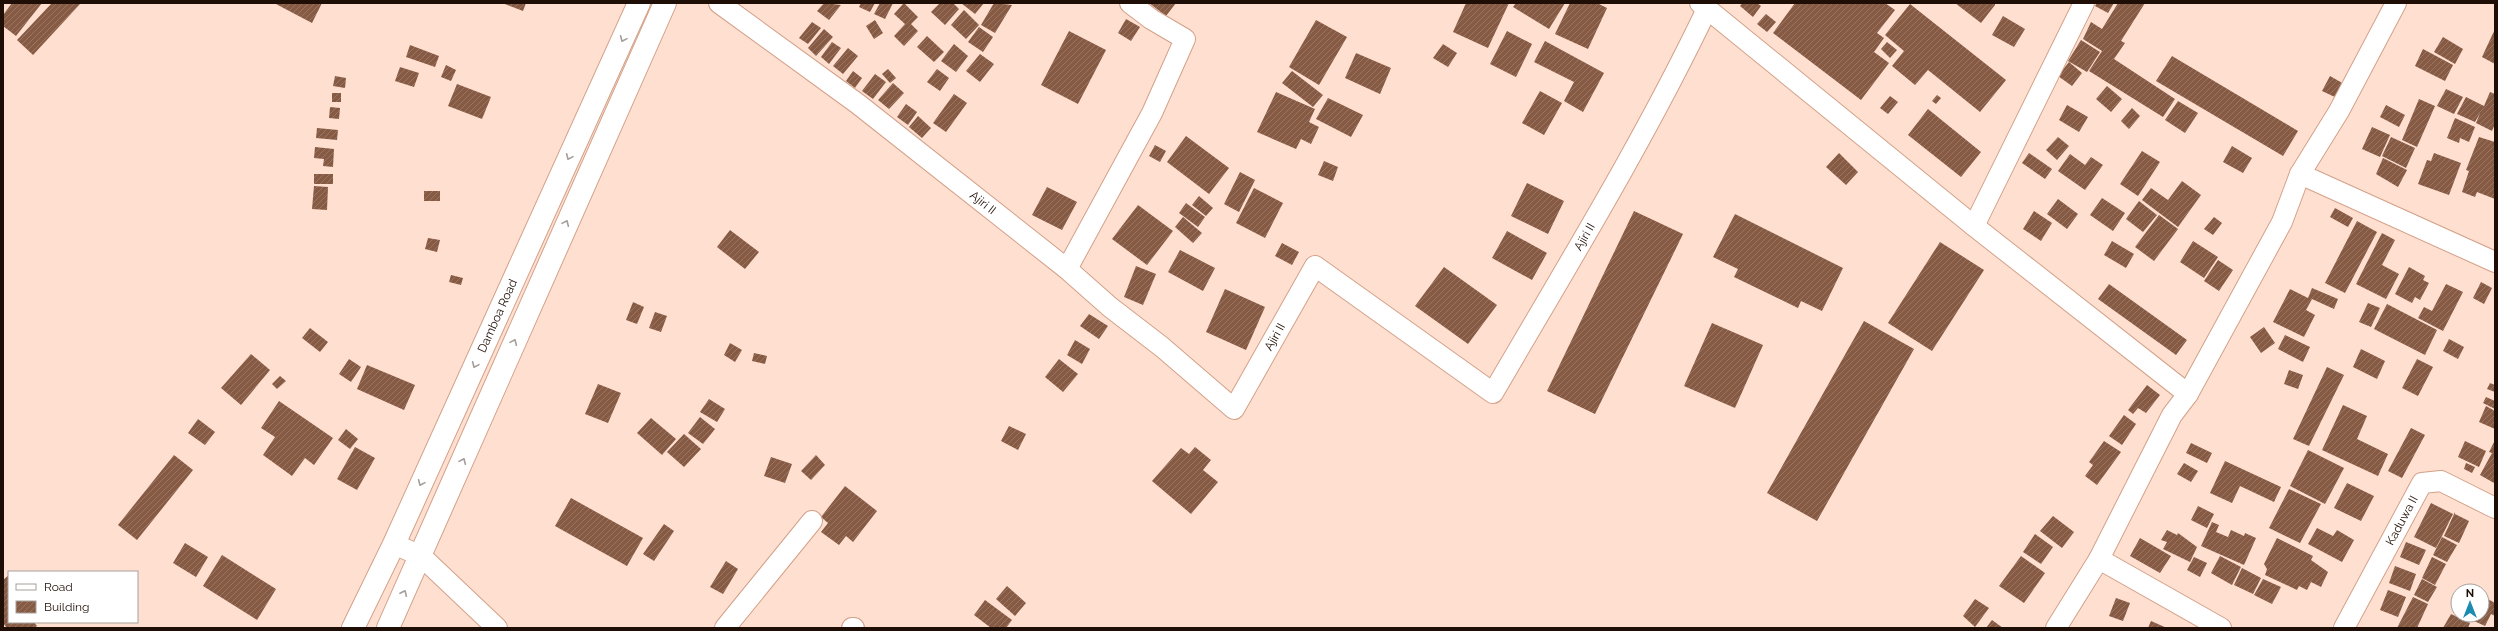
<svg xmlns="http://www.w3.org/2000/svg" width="2498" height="631" font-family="Raleway,sans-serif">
	<defs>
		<pattern id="building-hatch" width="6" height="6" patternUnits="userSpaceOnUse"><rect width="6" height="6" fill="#875a44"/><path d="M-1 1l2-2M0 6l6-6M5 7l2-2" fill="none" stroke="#977666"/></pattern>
	</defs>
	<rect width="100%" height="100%" fill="#ffdfd0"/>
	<g fill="url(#building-hatch)">
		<polygon points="12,3 42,3 16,36 3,26 3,15"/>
		<polygon points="52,3 81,3 33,55 17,40"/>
		<polygon points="274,3 322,3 312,23"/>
		<polygon points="502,3 526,3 523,11"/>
		<polygon points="824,3 841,5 829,20 817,11"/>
		<polygon points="861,3 875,3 870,12 859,7"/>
		<polygon points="880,3 893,3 885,19 874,14"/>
		<polygon points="904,3 918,17 911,24 918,31 904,46 894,36 905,24 894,14"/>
		<polygon points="940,3 953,3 959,9 945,25 931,12"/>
		<polygon points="961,3 984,3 975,14"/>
		<polygon points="994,3 1012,5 995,33 981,25"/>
		<polygon points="1149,3 1176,3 1166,16"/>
		<polygon points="1466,3 1509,3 1488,48 1453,32"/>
		<polygon points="1516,3 1565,3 1549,29 1513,7"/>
		<polygon points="1570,3 1597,3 1607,8 1588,49 1555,34"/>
		<polygon points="1742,3 1757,3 1761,6 1753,17 1740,6"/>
		<polygon points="1795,3 1885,3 1895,10 1877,33 1884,38 1874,52 1889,63 1861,100 1773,33"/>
		<polygon points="1955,3 1995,3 1995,5 1981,23"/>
		<polygon points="2097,3 2114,3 2108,13 2095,6"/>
		<polygon points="2118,3 2145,3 2121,41 2125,43 2114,59 2175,99 2163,117 2089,71 2102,51 2083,39 2091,22 2102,29"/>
		<polygon points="1910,4 2006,80 1980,112 1928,70 1915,85 1892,66 1904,51 1885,35"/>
		<polygon points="964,10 979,25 966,39 951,25"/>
		<polygon points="1766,14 1776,22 1767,32 1757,24"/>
		<polygon points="2003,16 2025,29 2014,47 1992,35"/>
		<polygon points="1126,19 1140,27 1131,41 1118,33"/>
		<polygon points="875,20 883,33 874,39 866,26"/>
		<polygon points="1316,20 1347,37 1319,85 1289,67"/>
		<polygon points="812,22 821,28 808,44 799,38"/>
		<polygon points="979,27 993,37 983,52 968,42"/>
		<polygon points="824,29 833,37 816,56 808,48"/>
		<polygon points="2495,29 2495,64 2482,57"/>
		<polygon points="1069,31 1106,50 1078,104 1041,85"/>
		<polygon points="1507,31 1532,44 1516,77 1490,64"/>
		<polygon points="927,36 944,52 934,62 917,47"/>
		<polygon points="2443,37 2463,49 2455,64 2434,52"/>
		<polygon points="2081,40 2100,52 2087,72 2068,61"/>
		<polygon points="1545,41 1604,73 1583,112 1564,101 1574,82 1534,62"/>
		<polygon points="832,42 841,48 829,64 821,57"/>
		<polygon points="1887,42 1897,50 1890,58 1881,49"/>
		<polygon points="954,44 968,56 956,72 941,61"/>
		<polygon points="1443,44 1457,53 1448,67 1433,58"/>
		<polygon points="410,45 439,56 435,67 406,57"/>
		<polygon points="848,48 858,56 843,74 833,66"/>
		<polygon points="2423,49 2453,65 2445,81 2415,66"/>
		<polygon points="1356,53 1391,68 1380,94 1345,78"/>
		<polygon points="980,54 994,64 980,82 966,71"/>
		<polygon points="2172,56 2298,131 2283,156 2156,81"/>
		<polygon points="2069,62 2082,73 2072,86 2058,76"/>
		<polygon points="446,65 456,70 451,81 441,77"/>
		<polygon points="400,67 419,73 414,87 395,81"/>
		<polygon points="888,69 896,78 890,83 882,74"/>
		<polygon points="937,69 949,78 940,91 927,82"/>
		<polygon points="853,71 862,78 855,88 846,81"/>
		<polygon points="1292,71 1323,95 1313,107 1282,83"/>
		<polygon points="875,74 886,82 873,99 862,91"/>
		<polygon points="335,76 346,78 345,88 333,86"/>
		<polygon points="2330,76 2344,84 2337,98 2322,91"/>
		<polygon points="893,83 904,93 889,109 878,100"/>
		<polygon points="457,84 491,97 482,119 448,106"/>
		<polygon points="2107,86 2122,99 2111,112 2096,99"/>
		<polygon points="2446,89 2463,97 2454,114 2437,106"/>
		<polygon points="1540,91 1562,103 1544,135 1522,123"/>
		<polygon points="1276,92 1315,109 1309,122 1319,127 1311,144 1301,139 1296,149 1257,132"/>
		<polygon points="2490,92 2495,94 2495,124 2492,131 2476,123 2480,113 2475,122 2457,114 2466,97 2484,106"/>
		<rect x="332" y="93" width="9" height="9"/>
		<polygon points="954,94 967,103 946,132 933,123"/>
		<polygon points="1937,95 1941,98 1936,104 1932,101"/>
		<polygon points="1890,96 1898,102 1888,114 1880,108"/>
		<polygon points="1328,98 1363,115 1351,137 1316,119"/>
		<polygon points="2419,99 2435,106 2417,147 2402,140"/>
		<polygon points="2178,101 2198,113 2185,133 2165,120"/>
		<polygon points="906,104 917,112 908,125 897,117"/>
		<polygon points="2067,105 2088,117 2079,132 2059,120"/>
		<polygon points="2386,105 2405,115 2399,127 2380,117"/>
		<polygon points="330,107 340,108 339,119 329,118"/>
		<polygon points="2132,108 2140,116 2129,129 2121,121"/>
		<polygon points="1928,109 1981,152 1961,177 1908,135"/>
		<polygon points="918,116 931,128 922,138 909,127"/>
		<polygon points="2455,118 2475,127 2469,142 2460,138 2459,143 2447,138"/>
		<polygon points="2372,127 2390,135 2380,157 2362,149"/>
		<polygon points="317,128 338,130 337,140 316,138"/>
		<polygon points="1186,136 1229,168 1209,194 1167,162"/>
		<polygon points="2058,137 2069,146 2057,160 2046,150"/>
		<polygon points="2391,137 2415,148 2406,168 2382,156"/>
		<polygon points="2479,137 2495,142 2495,199 2477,192 2475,197 2462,192 2469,171 2466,170"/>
		<polygon points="1155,145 1166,151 1160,162 1149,156"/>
		<polygon points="2232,146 2252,158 2243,173 2223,162"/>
		<polygon points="315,147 334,149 333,167 323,166 324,159 314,158"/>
		<polygon points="2142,151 2160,162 2138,196 2120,184"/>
		<polygon points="1839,153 1858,172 1846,185 1826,167"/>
		<polygon points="2029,153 2052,169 2045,179 2022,163"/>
		<polygon points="2434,153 2461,163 2449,195 2418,184 2427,160 2431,161"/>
		<polygon points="2070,154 2085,165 2091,157 2103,165 2085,190 2058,171"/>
		<polygon points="2383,158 2407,170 2398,187 2376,174"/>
		<polygon points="1324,161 1338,167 1333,181 1318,175"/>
		<polygon points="1240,172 1255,180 1239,212 1224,204"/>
		<rect x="314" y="174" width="19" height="10"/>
		<polygon points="2182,181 2201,195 2178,227 2142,200 2151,188 2168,200"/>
		<polygon points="1527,183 1564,201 1548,234 1511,216"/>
		<polygon points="314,186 328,187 327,210 312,209"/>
		<polygon points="1047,187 1077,202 1062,230 1032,215"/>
		<polygon points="1254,188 1283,203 1265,238 1236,223"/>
		<rect x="424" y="191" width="16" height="10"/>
		<polygon points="1199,196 1213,208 1206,216 1192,205"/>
		<polygon points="2102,198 2125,213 2113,231 2090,215"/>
		<polygon points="2058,199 2078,214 2067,229 2047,214"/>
		<polygon points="2139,201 2157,215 2143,232 2126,219"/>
		<polygon points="1186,203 1205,217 1198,227 1179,213"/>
		<polygon points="1138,205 1173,231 1147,265 1112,239"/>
		<polygon points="2335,208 2353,218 2348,227 2330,217"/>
		<polygon points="1634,211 1683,234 1595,414 1547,391"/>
		<polygon points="2034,211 2052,223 2041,241 2023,229"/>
		<polygon points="1735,214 1843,268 1822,311 1801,301 1798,308 1734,277 1738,269 1713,257"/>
		<polygon points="2159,215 2178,229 2154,261 2135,247"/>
		<polygon points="1183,217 1202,233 1193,243 1175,227"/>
		<polygon points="2214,217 2222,223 2213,235 2204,229"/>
		<polygon points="2357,221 2377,232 2345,293 2325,283"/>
		<polygon points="730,230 759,252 745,269 717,247"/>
		<polygon points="1507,231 1547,253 1532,280 1492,258"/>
		<polygon points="2382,233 2395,240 2382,265 2399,274 2386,299 2356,284"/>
		<polygon points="428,238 440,240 437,252 425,249"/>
		<polygon points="2112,241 2134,254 2126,268 2104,255"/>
		<polygon points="2193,241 2218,257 2204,278 2180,262"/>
		<polygon points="1940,242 1984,270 1932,351 1888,323"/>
		<polygon points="1282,243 1299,252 1292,265 1275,256"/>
		<polygon points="1180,250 1215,268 1203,291 1168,272"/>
		<polygon points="2218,260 2233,270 2219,291 2204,281"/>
		<polygon points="1136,266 1156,274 1143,305 1124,297"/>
		<polygon points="1444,267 1497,305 1468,344 1415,306"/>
		<polygon points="2409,267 2425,276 2423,280 2429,283 2420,300 2415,297 2412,303 2395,294"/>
		<polygon points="451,275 463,278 461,285 449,282"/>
		<polygon points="2481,282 2492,288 2484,304 2473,298"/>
		<polygon points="2109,284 2187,340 2176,355 2098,299"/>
		<polygon points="2446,284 2463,292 2443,331 2418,318 2424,307 2432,311"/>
		<polygon points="2312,288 2338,299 2334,309 2312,299 2306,310 2315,315 2304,337 2273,322 2290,289 2308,298"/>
		<polygon points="1225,289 1265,307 1246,350 1206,332"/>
		<polygon points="633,302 644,307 637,324 626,320"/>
		<polygon points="2368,303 2380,308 2371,327 2359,322"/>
		<polygon points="2387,304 2437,330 2425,355 2374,329"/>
		<polygon points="655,312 667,316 661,332 649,328"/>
		<polygon points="1089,314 1108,326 1099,339 1080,326"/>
		<polygon points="1864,321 1914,349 1817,521 1767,493"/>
		<polygon points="1712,323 1763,345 1735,408 1684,386"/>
		<polygon points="2264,327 2275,343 2261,353 2250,337"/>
		<polygon points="310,328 328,342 320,352 302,338"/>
		<polygon points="2285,335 2310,347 2303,362 2278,349"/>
		<polygon points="2449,339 2464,347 2458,359 2443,351"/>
		<polygon points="1075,340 1090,349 1082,364 1067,355"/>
		<polygon points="730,343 742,350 735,362 724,355"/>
		<polygon points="2361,349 2385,361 2377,379 2353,367"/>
		<polygon points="754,353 767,356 765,364 752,361"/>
		<polygon points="251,354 270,370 241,405 221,388"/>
		<polygon points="349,359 361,367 351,382 339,374"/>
		<polygon points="1059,359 1078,374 1063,392 1045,377"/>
		<polygon points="2417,359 2433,367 2418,396 2402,388"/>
		<polygon points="367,365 415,385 404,410 357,389"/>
		<polygon points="2327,367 2344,375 2309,446 2293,439"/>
		<polygon points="2289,370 2303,375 2298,389 2284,384"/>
		<polygon points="280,376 286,381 277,389 272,384"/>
		<polygon points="2490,383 2495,385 2495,392 2487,389"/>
		<polygon points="598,384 621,393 608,423 585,414"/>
		<polygon points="2147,385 2160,395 2146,413 2138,408 2133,414 2128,410"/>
		<polygon points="2486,397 2495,401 2495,409 2483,403"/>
		<polygon points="709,399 725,409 717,422 700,412"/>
		<polygon points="279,401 333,438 314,465 305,458 292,476 263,455 275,437 261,428"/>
		<polygon points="2343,405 2367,416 2357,439 2388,454 2378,476 2322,450"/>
		<polygon points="2486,406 2495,411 2495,429 2479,422"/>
		<polygon points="2124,415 2136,424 2122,445 2109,436"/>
		<polygon points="700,417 715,429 703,444 688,433"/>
		<polygon points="651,418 676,439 662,455 637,433"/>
		<polygon points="198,419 215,432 205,445 188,433"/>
		<polygon points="1009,426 1026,434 1018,450 1001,441"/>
		<polygon points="2411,428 2425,435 2402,478 2388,471"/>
		<polygon points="346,429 358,439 350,449 338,440"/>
		<polygon points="684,434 701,449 684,467 667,452"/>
		<polygon points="2495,440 2495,481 2494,483 2480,475 2492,453 2489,452"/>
		<polygon points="2104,441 2121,452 2097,485 2085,476 2093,465 2089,462"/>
		<polygon points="2465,441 2486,451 2479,467 2458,457"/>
		<polygon points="2191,443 2212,453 2207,463 2186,453"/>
		<polygon points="355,447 375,458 357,490 337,479"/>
		<polygon points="1195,447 1211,460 1203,470 1218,482 1191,514 1152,481 1181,448 1189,454"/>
		<polygon points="2308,450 2344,468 2325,504 2290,486"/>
		<polygon points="174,455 193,470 137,540 118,525"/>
		<polygon points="816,455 825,465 811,480 801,471"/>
		<polygon points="771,457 792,464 785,483 764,476"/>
		<polygon points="2225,461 2281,487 2274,502 2240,486 2232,503 2210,493"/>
		<polygon points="2184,463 2198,471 2191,482 2177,474"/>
		<polygon points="2466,463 2475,467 2472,473 2464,469"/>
		<polygon points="2347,483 2374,496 2361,521 2334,508"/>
		<polygon points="845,486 877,511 853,542 846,536 839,545 821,532 828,523 821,517"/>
		<polygon points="2289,489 2321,504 2300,543 2269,528"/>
		<polygon points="571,498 643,538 627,566 555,526"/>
		<polygon points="2431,503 2453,514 2436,548 2414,537"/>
		<polygon points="2198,506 2214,514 2207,528 2191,520"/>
		<polygon points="2455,512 2455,514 2469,521 2459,543 2444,536"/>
		<polygon points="2053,516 2074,532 2062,548 2040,531"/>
		<polygon points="2212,522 2219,525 2216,532 2228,537 2231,530 2244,536 2245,533 2256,538 2244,565 2201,546"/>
		<polygon points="664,524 674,531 654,561 643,554"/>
		<polygon points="2317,528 2333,536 2337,530 2354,540 2342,562 2308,544"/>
		<polygon points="2167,530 2177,535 2178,533 2197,547 2190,562 2163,549 2167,542 2161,540"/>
		<polygon points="2035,534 2053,547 2041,564 2023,552"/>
		<polygon points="2442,537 2457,545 2447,562 2433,555"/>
		<polygon points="2140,538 2171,556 2160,573 2130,556"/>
		<polygon points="2277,538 2313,556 2311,560 2328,572 2321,587 2311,582 2307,590 2299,586 2297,590 2265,575 2267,569 2264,564"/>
		<polygon points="2406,542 2426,550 2419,565 2400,557"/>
		<polygon points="185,543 208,557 196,577 173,563"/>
		<polygon points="222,555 276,589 257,620 203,586"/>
		<polygon points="2021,556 2045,573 2024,603 1999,586"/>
		<polygon points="2220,556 2241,567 2232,585 2211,573"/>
		<polygon points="2194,557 2207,563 2200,577 2187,570"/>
		<polygon points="2432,557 2446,564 2435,585 2422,578"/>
		<polygon points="726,561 738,569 723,594 710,587"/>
		<polygon points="2395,566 2416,574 2410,591 2389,583"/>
		<polygon points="2242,568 2261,578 2253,594 2234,585"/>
		<polygon points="9,575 9,622 34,622 37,626 34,628 7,628 3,623 3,580"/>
		<polygon points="2263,579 2281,587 2272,604 2254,595"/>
		<polygon points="2422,579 2437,587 2428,602 2414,595"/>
		<polygon points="1007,586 1026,603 1015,616 996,599"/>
		<polygon points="2388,590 2406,597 2398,617 2380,610"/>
		<polygon points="2413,597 2428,604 2417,628 2397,628"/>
		<polygon points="2116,598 2130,603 2123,621 2109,616"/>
		<polygon points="2486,598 2495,603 2495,616 2491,614 2485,626 2474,621 2477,615 2482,615 2482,606"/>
		<polygon points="1975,599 1989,608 1975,627 1963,616"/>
		<polygon points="985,600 1012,620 1006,628 991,628 974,615"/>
		<polygon points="2451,614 2470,623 2468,628 2443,628"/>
		<polygon points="1992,620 2003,628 1986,628"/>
		<polygon points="2151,621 2167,628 2148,628"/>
	</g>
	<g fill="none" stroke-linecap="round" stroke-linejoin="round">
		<defs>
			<g id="street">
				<path id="s1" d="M719,3L858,104L1067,269L1110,307L1162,347L1234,409L1315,266L1493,393C1567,266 1644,141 1707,9"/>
				<polyline points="1700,3 1974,226 2188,394"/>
				<polyline points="2300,174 2495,262"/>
				<polyline points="1974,226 2084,3"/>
				<polyline points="1067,269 1152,113 1185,39 1151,19 1130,3"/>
				<polyline points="394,544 421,556 497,628"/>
				<polyline points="2099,559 2221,628"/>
				<polyline points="725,628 812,521"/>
				<polyline points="852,628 854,628"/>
				<polyline points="2056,628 2099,559 2172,415 2188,394 2282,222 2300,174 2339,111 2396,3"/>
				<path id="s2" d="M2344,628L2422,483L2441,481L2495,508"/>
			</g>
			<g id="primary">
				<path id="s3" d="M353,628L394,544L639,3"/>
				<polyline points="388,628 665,3"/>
			</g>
		</defs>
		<use href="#street" stroke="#d3a189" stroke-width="22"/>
		<use href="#primary" stroke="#d3a189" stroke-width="24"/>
		<use href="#street" stroke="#fff" stroke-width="20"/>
		<use href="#primary" stroke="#fff" stroke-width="22"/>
	</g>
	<defs><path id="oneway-chevron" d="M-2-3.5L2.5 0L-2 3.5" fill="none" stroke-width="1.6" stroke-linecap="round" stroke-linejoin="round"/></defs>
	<g stroke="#a59f9b">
		<use href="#oneway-chevron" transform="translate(623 39) rotate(114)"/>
		<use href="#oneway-chevron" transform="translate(569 157) rotate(114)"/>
		<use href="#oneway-chevron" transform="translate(566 223) rotate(-66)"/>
		<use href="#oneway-chevron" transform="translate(514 342) rotate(-66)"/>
		<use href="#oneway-chevron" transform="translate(475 365) rotate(114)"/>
		<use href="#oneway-chevron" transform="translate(463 461) rotate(-66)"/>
		<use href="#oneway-chevron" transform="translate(421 483) rotate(114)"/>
		<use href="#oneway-chevron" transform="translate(404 593) rotate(-65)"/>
	</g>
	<g text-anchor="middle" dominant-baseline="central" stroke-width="3.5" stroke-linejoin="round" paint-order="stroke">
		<g font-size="12" fill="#1f0e06" stroke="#fff">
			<text stroke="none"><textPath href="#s1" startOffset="331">Ajiri II</textPath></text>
			<text stroke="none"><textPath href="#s1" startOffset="1220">Ajiri II</textPath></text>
			<text stroke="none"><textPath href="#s3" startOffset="344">Damboa Road</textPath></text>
			<text stroke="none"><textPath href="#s1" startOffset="739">Ajiri II</textPath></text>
			<text stroke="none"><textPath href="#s2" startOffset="122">Kaduwa II</textPath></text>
		</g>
	</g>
	<rect width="2498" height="631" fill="none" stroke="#1f0e06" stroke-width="8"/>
	<rect x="8" y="571" width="130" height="52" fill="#ffffff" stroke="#a59f9b"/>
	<rect x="16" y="584" width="20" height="6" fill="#ffffff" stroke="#a59f9b"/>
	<text x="44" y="591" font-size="12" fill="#1f0e06">Road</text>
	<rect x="16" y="601" width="20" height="12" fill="url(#building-hatch)" stroke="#a59f9b"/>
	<text x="44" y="611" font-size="12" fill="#1f0e06">Building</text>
	<g transform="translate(2470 603)"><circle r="19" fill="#ffffff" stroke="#a59f9b"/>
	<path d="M0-3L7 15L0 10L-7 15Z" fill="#1b8bb0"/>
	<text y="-6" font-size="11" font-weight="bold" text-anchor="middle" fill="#1f0e06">N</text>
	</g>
</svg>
